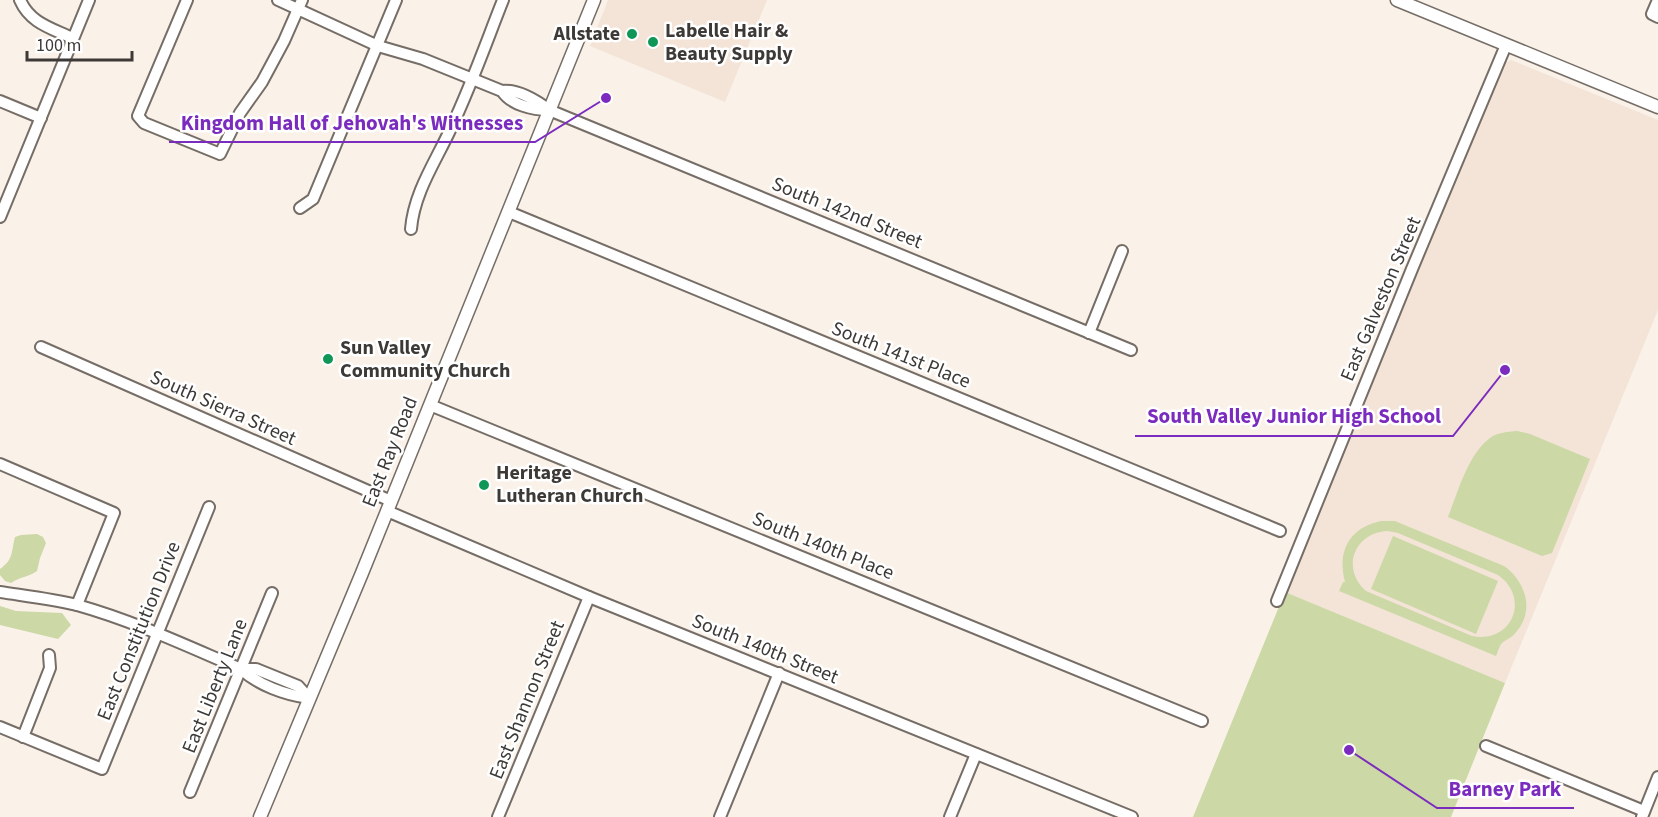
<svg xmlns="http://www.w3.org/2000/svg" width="1658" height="817" font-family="'Source Sans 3',sans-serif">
	<rect width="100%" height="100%" fill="#faf1e9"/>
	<g fill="#f3e4d7">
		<polygon points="608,0 767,0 725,102 590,46"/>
		<polygon points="1511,60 1658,120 1658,310 1505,683 1285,592 1502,66 1505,63"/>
	</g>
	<g fill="#ccd8a5" fill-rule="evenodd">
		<path d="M1517,431L1530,434L1590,459L1552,553L1542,556L1448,517C1458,492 1468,454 1490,438C1498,432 1508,432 1517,431Z"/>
		<path d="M1381,521H1395L1402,524L1504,566C1525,581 1535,609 1517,631C1513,637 1507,639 1502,643C1499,646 1498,652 1496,656L1339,591L1343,582H1345C1337,551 1349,528 1381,521ZM1388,531L1398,533L1498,575C1531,598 1512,644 1472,636L1366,591C1340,568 1355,532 1388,531Z"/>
		<path d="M37,534L43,537L46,543L40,558L37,571C27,578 21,576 11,583L5,581L0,575V569C14,559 11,552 15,537L21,535Z"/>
		<polygon points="1393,536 1498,581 1476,634 1371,589"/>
		<polygon points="1285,592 1505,683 1451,817 1193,817"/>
		<polygon points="0,606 16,611 62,613 71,625 58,639 0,625"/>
	</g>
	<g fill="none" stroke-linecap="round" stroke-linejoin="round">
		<defs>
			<g id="minor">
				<path d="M20,0C30,23 51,28 72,38"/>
				<polyline points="187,0 138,116 144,123 220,154 240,113 262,82 284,41 302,0"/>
				<path d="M278,0L378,46L423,59L502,91C511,105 533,110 549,110"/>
				<polyline points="1658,0 1652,14 1658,17"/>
				<path d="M502,91C518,89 537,101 549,110L1131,350"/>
				<polyline points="0,101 41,118"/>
				<polyline points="300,208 313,199 396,0"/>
				<polyline points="509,212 1280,531"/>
				<polyline points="0,217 89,0"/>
				<path d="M411,229C414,192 436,161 451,128C471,86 486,43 503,0"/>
				<polyline points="1089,333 1122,251"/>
				<polyline points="41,347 391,501"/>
				<polyline points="430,405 1202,721"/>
				<polyline points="0,464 114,513 77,605"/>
				<polyline points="387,511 589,597 1132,817"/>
				<path d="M0,592C26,596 52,599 77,605C134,621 187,646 241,669C258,685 285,695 309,698"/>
				<polyline points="1277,601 1412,269 1506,45"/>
				<polyline points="241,669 256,669 298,686 309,698"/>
				<polyline points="0,727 102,769 209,507"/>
				<polyline points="23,737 50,668 49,655"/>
				<polyline points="1486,746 1644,811"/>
				<polyline points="190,792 272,593"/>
				<polyline points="498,817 589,597"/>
				<polyline points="720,817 779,673"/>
				<polyline points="950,817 976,754"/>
				<polyline points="1642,817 1658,777"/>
			</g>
			<g id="major">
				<polyline points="1397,0 1658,107"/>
				<polyline points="260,817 362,573 594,0"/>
			</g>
		</defs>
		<use href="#minor" stroke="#756d66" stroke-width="14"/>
		<use href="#major" stroke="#756d66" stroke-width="15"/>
		<use href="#minor" stroke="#fff" stroke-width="10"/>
		<use href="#major" stroke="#fff" stroke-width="12"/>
	</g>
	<g fill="#109757" stroke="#fff" stroke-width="2">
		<circle cx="632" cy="34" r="6"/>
		<circle cx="653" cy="42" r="6"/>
		<circle cx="328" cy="359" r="6"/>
		<circle cx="484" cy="485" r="6"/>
	</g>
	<g text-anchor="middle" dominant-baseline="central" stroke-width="5" stroke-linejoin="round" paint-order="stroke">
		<g font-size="20" font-weight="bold" fill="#3c3936" stroke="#fff" text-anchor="start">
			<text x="665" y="31">Labelle Hair &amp;<tspan x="665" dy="23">Beauty Supply</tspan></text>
			<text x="620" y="34" text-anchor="end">Allstate</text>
			<text x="340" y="348">Sun Valley<tspan x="340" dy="23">Community Church</tspan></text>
			<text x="496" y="473">Heritage<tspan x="496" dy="23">Lutheran Church</tspan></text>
		</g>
		<g font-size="20" fill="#3c3936" stroke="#fff">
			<text transform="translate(847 213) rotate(22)">South 142nd Street</text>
			<text transform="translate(1381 299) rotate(-67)">East Galveston Street</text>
			<text transform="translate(901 355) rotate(22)">South 141st Place</text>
			<text transform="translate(223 408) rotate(24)">South Sierra Street</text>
			<text transform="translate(390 452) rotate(-68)">East Ray Road</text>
			<text transform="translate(823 546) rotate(22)">South 140th Place</text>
			<text transform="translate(139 631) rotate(-68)">East Constitution Drive</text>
			<text transform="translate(765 649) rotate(22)">South 140th Street</text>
			<text transform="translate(215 686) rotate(-68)">East Liberty Lane</text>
			<text transform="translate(527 700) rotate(-68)">East Shannon Street</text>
		</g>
	</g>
	<path fill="none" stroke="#7b2cbf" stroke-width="2" d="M606 98L535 142H169M1505 370L1453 436H1135M1349 750L1437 808H1574"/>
	<g fill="#7b2cbf" stroke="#fff" stroke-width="2">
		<circle cx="606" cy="98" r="6"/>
		<circle cx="1505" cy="370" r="6"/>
		<circle cx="1349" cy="750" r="6"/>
	</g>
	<g font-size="21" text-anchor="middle" font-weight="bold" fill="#7b2cbf" stroke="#fff" stroke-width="5" stroke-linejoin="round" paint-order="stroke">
		<text x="352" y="130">Kingdom Hall of Jehovah's Witnesses</text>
		<text x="1294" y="423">South Valley Junior High School</text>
		<text x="1505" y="796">Barney Park</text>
	</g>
	<path d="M27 51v9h105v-9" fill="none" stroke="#3c3936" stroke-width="3"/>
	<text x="36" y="51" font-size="18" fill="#3c3936" stroke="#ffffff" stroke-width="4.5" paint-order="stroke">100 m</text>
</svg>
